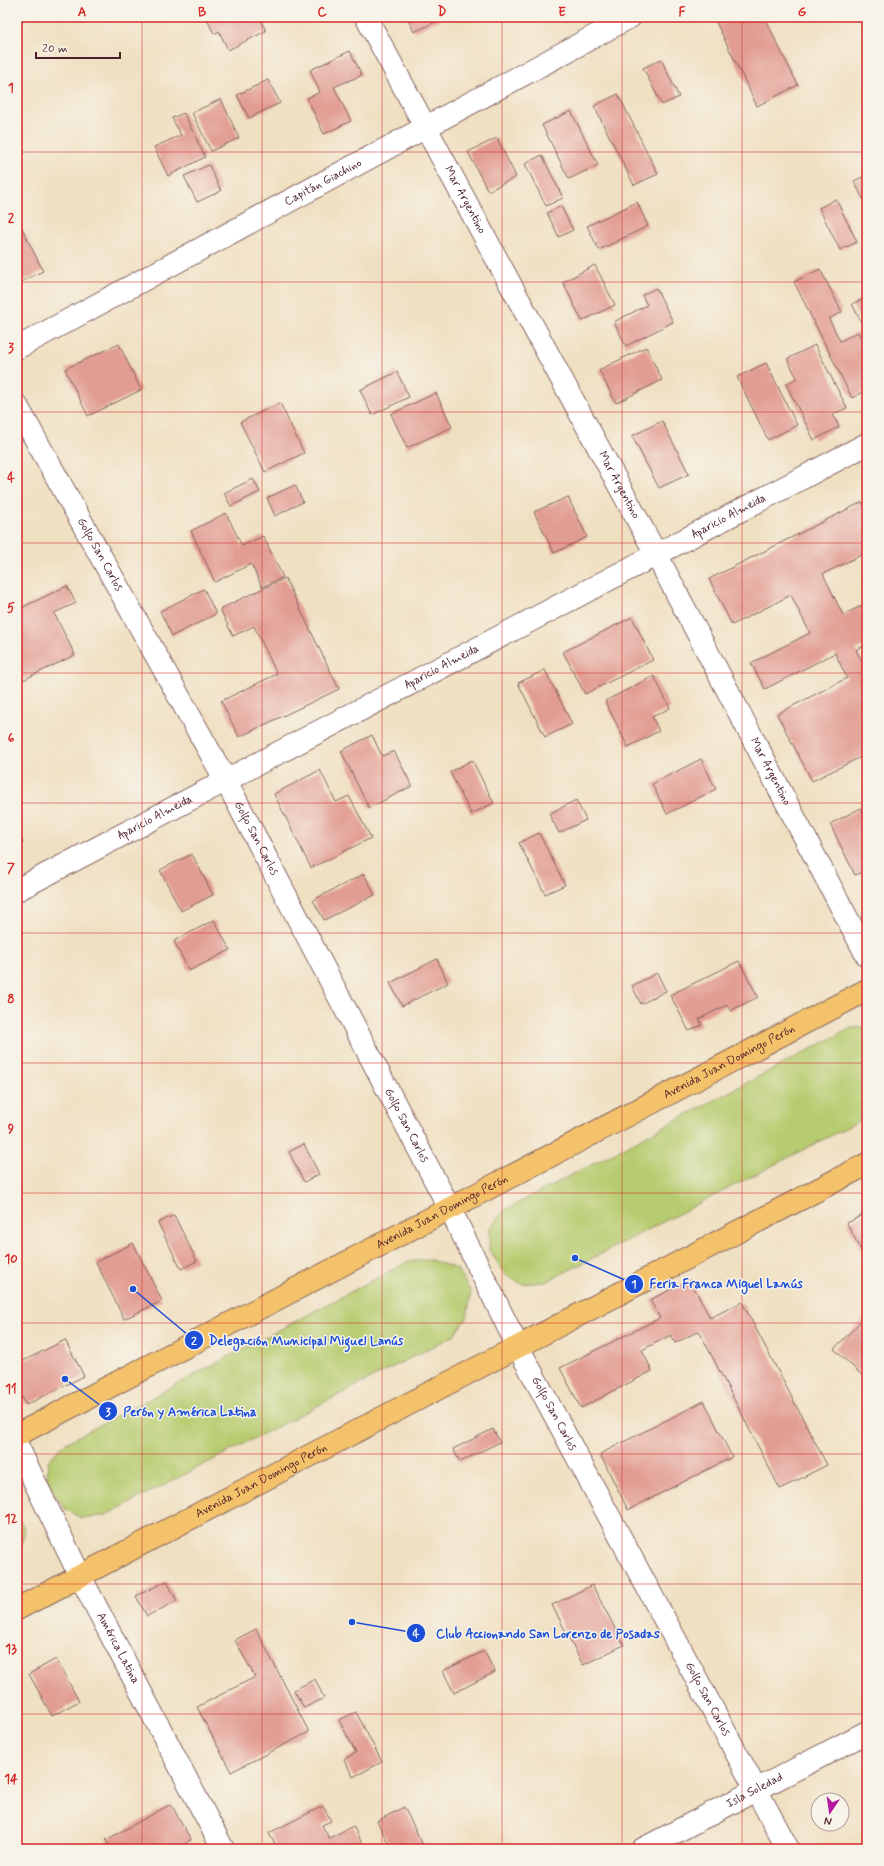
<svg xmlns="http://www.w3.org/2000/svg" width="884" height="1866" font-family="Mynerve,sans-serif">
	<rect width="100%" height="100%" fill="#f7f3e8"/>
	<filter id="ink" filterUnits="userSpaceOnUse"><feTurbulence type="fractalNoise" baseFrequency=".025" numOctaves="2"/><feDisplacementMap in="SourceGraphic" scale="8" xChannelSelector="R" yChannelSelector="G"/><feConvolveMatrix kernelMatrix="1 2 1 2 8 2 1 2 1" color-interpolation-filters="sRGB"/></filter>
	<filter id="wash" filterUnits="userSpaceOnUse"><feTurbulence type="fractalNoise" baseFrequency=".012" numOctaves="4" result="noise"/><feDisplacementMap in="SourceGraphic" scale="16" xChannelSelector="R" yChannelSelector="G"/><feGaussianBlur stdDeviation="0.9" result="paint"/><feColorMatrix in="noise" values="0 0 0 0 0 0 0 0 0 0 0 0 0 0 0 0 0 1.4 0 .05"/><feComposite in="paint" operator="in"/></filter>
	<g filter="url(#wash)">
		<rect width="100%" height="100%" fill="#f0e0c2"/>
		<g fill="#b7cc70" stroke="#80764e">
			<polygon points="867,1027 867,1117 546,1282 523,1284 507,1276 489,1250 490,1228 505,1210 851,1028"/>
			<polygon points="431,1260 457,1269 471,1292 467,1318 453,1336 104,1516 81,1518 65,1509 47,1483 48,1461 64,1444 409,1261"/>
			<polygon points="17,1517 25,1529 20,1554 17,1558"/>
		</g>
		<g id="blocks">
			<g fill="#e29d93">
				<polygon points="206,17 259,17 266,31 228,50 219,31 214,34"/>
				<polygon points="407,17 446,17 414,32"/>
				<polygon points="722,17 764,17 798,85 757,106 715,20"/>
				<polygon points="350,51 362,75 334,87 351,121 324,134 307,98 320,92 310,70"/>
				<polygon points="661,59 679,97 662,105 643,68"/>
				<polygon points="268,80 280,103 249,118 237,95"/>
				<polygon points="618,94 658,174 634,185 594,106"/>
				<polygon points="221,99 239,138 211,151 192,113"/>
				<polygon points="571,111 598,165 569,179 542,125"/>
				<polygon points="184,113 205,157 168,176 154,147 181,135 172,118"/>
				<polygon points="497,138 516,177 488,191 468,152"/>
				<polygon points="542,155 563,198 546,206 525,164"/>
				<polygon points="209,165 221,191 197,202 184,176"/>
				<polygon points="867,175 867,197 863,199 854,181"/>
				<polygon points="836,199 857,242 840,250 819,208"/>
				<polygon points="637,202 648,226 599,250 587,226"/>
				<polygon points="561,206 573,230 559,237 547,213"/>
				<polygon points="17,218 43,271 17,284"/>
				<polygon points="595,265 615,305 582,321 563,282"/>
				<polygon points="820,269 842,312 829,319 840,341 858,332 867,351 867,390 852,398 794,282"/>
				<polygon points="656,288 673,322 626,346 614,322 647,305 642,295"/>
				<polygon points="867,297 867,333 852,304"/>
				<polygon points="119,344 141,390 88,416 65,369"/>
				<polygon points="815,345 847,408 833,414 839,427 814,440 786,384 797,378 787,359"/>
				<polygon points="646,347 662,380 616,403 599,370"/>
				<polygon points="766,363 797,425 768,440 737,377"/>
				<polygon points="397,372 409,397 372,415 360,390"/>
				<polygon points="436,393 452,427 407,448 391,414"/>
				<polygon points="280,403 304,453 265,472 240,422"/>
				<polygon points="662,421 689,474 659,488 632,436"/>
				<polygon points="253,479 260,492 231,506 224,493"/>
				<polygon points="295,485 303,502 275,516 267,498"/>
				<polygon points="568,497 587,537 554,553 534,512"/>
				<polygon points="862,502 867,511 867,552 823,574 843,615 867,603 867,644 856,650 867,670 867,754 812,781 777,714 847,678 835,653 765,689 751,663 810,633 791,595 732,625 709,579"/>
				<polygon points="226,513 242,546 263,536 283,577 262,587 251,564 215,582 191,531"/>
				<polygon points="285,578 339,689 239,737 221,701 277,674 254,626 233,636 220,609"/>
				<polygon points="67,586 76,603 54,613 75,655 17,683 17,610"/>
				<polygon points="204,589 216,614 172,636 160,611"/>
				<polygon points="632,617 653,660 585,694 563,652"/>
				<polygon points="545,670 572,724 545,737 518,683"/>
				<polygon points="654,676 670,708 652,717 659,731 628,747 605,701"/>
				<polygon points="372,735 382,756 394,751 412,786 369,808 341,751"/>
				<polygon points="701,759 716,789 667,814 652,784"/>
				<polygon points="472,760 494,803 471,814 450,772"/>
				<polygon points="320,770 336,802 349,796 371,838 311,868 274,794"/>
				<polygon points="576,800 586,820 559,833 549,814"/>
				<polygon points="861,808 867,821 867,870 855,875 830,824"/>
				<polygon points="17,829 23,842 17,845"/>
				<polygon points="539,833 565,885 545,894 519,843"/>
				<polygon points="192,854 213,895 181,911 160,870"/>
				<polygon points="364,874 375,895 324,920 313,900"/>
				<polygon points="214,920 230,950 189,971 174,941"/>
				<polygon points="437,959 448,983 402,1006 390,983"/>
				<polygon points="739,961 758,997 730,1011 727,1005 699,1019 702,1025 689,1031 670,995"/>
				<polygon points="657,973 666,991 641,1004 632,986"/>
				<polygon points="304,1144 319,1174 304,1182 289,1152"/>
				<polygon points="867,1213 867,1262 847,1223"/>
				<polygon points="174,1215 197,1261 181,1269 158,1223"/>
				<polygon points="133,1243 162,1301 124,1319 96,1262"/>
				<polygon points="690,1280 710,1318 742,1302 827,1465 780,1489 699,1331 675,1343 671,1335 642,1350 652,1371 581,1408 560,1368 660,1318 650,1300"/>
				<polygon points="867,1315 867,1380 834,1349"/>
				<polygon points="65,1340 84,1376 26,1405 17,1387 17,1364"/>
				<polygon points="704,1401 732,1457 628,1510 600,1454"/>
				<polygon points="493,1429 500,1442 460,1462 453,1449"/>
				<polygon points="167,1581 177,1601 147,1616 136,1596"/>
				<polygon points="592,1585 624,1645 583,1665 552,1605"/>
				<polygon points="256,1629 309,1732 231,1772 197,1707 255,1677 235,1640"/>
				<polygon points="484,1651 495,1672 454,1693 443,1671"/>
				<polygon points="56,1659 79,1701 52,1716 29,1674"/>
				<polygon points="315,1679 324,1698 304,1708 294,1690"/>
				<polygon points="356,1712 382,1762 353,1777 344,1759 356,1753 339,1720"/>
				<polygon points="171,1804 191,1840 175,1849 111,1849 106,1840"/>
				<polygon points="323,1806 331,1821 322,1825 329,1838 353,1826 364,1847 360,1849 277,1849 269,1833"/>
				<polygon points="404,1807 425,1849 391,1849 377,1821"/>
			</g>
		</g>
	</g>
	<g filter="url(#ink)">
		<use href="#blocks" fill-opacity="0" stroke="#846360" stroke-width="1"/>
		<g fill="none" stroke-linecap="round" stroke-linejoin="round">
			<defs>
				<g id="minor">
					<path id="s1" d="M366,17L656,554L867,956"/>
					<path id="s2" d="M17,348L630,17"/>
					<path id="s3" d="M17,406L226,781L450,1209L518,1347L788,1849"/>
					<path id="s4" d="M17,890L867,444"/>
					<path id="s5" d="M17,1445L80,1576L223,1849"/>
					<path id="s6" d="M643,1849L867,1732"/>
				</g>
				<g id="major">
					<path id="s7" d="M17,1435L867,990"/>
					<path id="s8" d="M17,1609L867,1164"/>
				</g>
			</defs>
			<use href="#minor" stroke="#846360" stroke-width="24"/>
			<use href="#major" stroke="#846360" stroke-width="24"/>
			<use href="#minor" stroke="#fff" stroke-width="22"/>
			<use href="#major" stroke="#f3c26a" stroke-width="22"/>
		</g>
	</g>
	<path fill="none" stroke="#d62828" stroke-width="1" stroke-opacity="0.55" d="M142,17V1849M262,17V1849M382,17V1849M502,17V1849M622,17V1849M742,17V1849M17,152H867M17,282H867M17,412H867M17,543H867M17,673H867M17,803H867M17,933H867M17,1063H867M17,1193H867M17,1323H867M17,1454H867M17,1584H867M17,1714H867"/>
	<g text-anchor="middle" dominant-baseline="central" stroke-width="3" stroke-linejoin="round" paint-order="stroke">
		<g font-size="12" fill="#4a1f2b" stroke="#f7f3e8">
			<text stroke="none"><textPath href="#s2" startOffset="348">Capitán Giachino</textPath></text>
			<text stroke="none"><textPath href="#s1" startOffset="208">Mar Argentino</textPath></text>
			<text stroke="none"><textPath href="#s1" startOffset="532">Mar Argentino</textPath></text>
			<text stroke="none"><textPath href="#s4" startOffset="804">Aparicio Almeida</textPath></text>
			<text stroke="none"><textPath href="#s3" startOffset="170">Golfo San Carlos</textPath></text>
			<text stroke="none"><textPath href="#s4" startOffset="480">Aparicio Almeida</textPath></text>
			<text stroke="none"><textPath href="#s1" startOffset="856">Mar Argentino</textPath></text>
			<text stroke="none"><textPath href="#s4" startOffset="156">Aparicio Almeida</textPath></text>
			<text stroke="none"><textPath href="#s3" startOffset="494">Golfo San Carlos</textPath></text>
			<text stroke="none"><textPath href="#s7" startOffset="804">Avenida Juan Domingo Perón</textPath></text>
			<text stroke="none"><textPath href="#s3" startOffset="818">Golfo San Carlos</textPath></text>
			<text stroke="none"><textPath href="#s7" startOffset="480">Avenida Juan Domingo Perón</textPath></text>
			<text stroke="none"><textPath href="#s3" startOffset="1142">Golfo San Carlos</textPath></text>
			<text stroke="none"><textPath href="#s8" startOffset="276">Avenida Juan Domingo Perón</textPath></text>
			<text stroke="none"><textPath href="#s5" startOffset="227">América Latina</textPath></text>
			<text stroke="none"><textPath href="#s3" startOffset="1466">Golfo San Carlos</textPath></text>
			<text stroke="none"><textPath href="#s6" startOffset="126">Isla Soledad</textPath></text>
		</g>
	</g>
	<path fill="none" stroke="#1d4ed8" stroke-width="1.5" d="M575 1258L634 1284M133 1289L194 1340M65 1379L108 1411M352 1622L416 1633"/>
	<g fill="#1d4ed8" stroke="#f7f3e8" stroke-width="1.5">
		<circle cx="575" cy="1258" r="4"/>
		<circle cx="133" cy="1289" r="4"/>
		<circle cx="65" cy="1379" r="4"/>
		<circle cx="352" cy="1622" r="4"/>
		<circle cx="634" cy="1284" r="10"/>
		<circle cx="194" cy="1340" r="10"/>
		<circle cx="108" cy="1411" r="10"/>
		<circle cx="416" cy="1633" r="10"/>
	</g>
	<g font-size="12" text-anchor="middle" font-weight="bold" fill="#fff">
		<text x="634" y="1288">1</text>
		<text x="194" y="1345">2</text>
		<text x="108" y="1416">3</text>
		<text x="416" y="1637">4</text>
	</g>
	<g font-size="13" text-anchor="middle" font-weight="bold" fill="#1d4ed8" stroke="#f7f3e8" stroke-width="3" stroke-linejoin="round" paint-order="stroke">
		<text x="726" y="1288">Feria Franca Miguel Lanús</text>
		<text x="306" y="1345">Delegación Municipal Miguel Lanús</text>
		<text x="190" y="1416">Perón y América Latina</text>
		<text x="548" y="1638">Club Accionando San Lorenzo de Posadas</text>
	</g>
	<rect width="884" height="1866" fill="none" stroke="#f7f3e8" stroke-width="44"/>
	<g transform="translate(830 1812) rotate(193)"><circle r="19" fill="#f7f3e8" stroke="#b29e9c"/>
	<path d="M0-3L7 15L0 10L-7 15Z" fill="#b5179e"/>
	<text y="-6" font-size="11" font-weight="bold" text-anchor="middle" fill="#4a1f2b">N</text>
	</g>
	<path d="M36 52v6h84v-6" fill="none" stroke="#4a1f2b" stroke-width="2"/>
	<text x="42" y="52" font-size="12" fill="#4a1f2b" stroke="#f7f3e8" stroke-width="3" paint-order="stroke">20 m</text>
	<rect x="22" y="22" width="840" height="1822" fill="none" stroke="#d62828" stroke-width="1.5"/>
	<g font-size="13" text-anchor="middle" font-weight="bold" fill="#d62828">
		<text x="82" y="16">A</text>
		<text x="202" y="16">B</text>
		<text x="322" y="16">C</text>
		<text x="442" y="16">D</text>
		<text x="562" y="16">E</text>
		<text x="682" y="16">F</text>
		<text x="802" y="16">G</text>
		<text x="11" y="92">1</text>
		<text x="11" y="222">2</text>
		<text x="11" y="352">3</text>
		<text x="11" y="482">4</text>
		<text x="11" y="612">5</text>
		<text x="11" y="742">6</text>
		<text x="11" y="872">7</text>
		<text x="11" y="1003">8</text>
		<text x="11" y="1133">9</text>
		<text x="11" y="1263">10</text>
		<text x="11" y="1393">11</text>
		<text x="11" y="1523">12</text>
		<text x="11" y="1653">13</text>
		<text x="11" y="1783">14</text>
	</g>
</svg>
